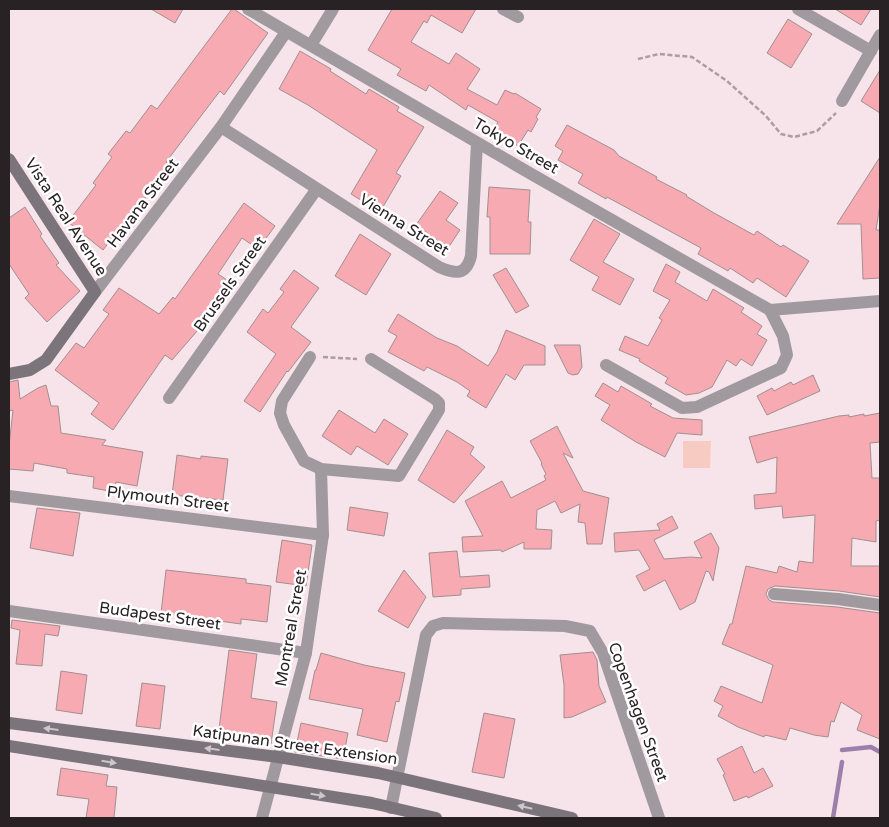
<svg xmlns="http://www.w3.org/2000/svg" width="889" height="827" font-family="'Varela Round',sans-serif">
	<rect width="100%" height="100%" fill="#f6e4ea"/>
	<polygon fill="#f7cbc2" points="683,441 711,441 710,468 683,468"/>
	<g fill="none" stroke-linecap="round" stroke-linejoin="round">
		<g stroke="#9c80ab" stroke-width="4.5">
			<polyline points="842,750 871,747 880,752"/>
			<polyline points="833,818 842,762"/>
		</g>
	</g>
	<g fill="#f7aab2" stroke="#a18f90">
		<polygon points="151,9 183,9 175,23"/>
		<polygon points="232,9 234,9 268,33 224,95 220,91 166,162 169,164 150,189 151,190 134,214 132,212 103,250 68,222 96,185 93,183 112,157 108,154 126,131 130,133 151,105 157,109"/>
		<polygon points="392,9 476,9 462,33 431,15 427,23 424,21 411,42 449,64 456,53 480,69 467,89 497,105 505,90 514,94 515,93 541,109 536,117 538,119 531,132 528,130 518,146 493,130 498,122 468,105 466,110 429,85 426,91 397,75 401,69 368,50"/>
		<polygon points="835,9 871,9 861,25"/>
		<polygon points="788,19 812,34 791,68 767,53"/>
		<polygon points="300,51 331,69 330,71 366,94 369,89 399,107 397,111 424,127 396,173 401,176 380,212 351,194 377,150 308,105 279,89"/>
		<polygon points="880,70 880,113 861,101"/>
		<polygon points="567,125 614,150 619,156 657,177 656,179 687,195 686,196 714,213 754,235 757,231 781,247 783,245 809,261 786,297 757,278 753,283 730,268 728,271 698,254 701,248 607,197 606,199 578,183 583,174 558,160 563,151 555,146"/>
		<polygon points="880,157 880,204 876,230 880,230 880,278 863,279 861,224 837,224"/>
		<polygon points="489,187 530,190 528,222 531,222 530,254 490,254 490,217 487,217"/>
		<polygon points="440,191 458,203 446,220 460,230 448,248 416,225"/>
		<polygon points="244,203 275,226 258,249 242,238 218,274 230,282 202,321 204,323 172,360 165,355 113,430 91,414 99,403 55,370 76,343 84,348 109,314 103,310 119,288 159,314 173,297 175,299"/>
		<polygon points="25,207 42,234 40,236 59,263 56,265 80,291 47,322 25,298 29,294 9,264 9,218"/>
		<polygon points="594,219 620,234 603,262 634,279 620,305 592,290 599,277 570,260"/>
		<polygon points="360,234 391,254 366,295 335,276"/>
		<polygon points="666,264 680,272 675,282 707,301 713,289 744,308 741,312 762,326 757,334 767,340 752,366 741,359 736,366 727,360 712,387 699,393 686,395 665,383 668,378 639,361 640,359 619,350 625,336 648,346 662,320 659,318 670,300 653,291"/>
		<polygon points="506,268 529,306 516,313 493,275"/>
		<polygon points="294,270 319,288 291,327 311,342 288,372 287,371 260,412 244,401 276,354 247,332 263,309 268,313 284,292 280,289"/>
		<polygon points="398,314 437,338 457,346 488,366 497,352 506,330 545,346 545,365 524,365 515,380 506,374 486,408 467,396 470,391 457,382 427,367 424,371 388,352 397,336 388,331"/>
		<polygon points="554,345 580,345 582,367 578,374 573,375 568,373"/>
		<polygon points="813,375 820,391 767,415 757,396 772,388 774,391 791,382 793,385"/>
		<polygon points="18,380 20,399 38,388 46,385 51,406 58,406 61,433 106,440 102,445 143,452 137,486 116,482 114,492 93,488 94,477 67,473 67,469 34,463 33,471 9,469 9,446 13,410 9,411 9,382"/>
		<polygon points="603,383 618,392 621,386 652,404 650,406 673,418 702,420 702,435 677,433 665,457 636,442 601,420 610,405 595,396"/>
		<polygon points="339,410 375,433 384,419 408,434 388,465 357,446 351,455 322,436"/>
		<polygon points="880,413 880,442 870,443 872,478 880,478 880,520 876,521 876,542 852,538 851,566 880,566 880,597 839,591 775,586 768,589 766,594 769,600 773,602 837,607 880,613 880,739 857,730 862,715 841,702 834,722 831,721 828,737 814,735 790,728 786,740 765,735 764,737 738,727 718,716 723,706 714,701 721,686 762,703 773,665 722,644 730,624 732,624 746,566 777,573 779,566 797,572 799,561 813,563 815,515 783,518 782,506 755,509 754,495 776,493 777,457 757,463 749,437 839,416 849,415 849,417 864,414 864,416"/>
		<polygon points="557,426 573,458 563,453 583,491 609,498 602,544 587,544 585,523 578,522 580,504 561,513 555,501 537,510 536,529 552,530 551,549 524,549 524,542 502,552 501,550 463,552 462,537 483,536 465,501 502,481 511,498 546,480 544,476 546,474 541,464 542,463 530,441"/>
		<polygon points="447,430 474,447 470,454 485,467 454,503 418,480"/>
		<polygon points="177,455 201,459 201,456 228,459 223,500 172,495"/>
		<polygon points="350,507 388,513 384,536 347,530"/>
		<polygon points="37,508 80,513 73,556 30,548"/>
		<polygon points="672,516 678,528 654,540 664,559 691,557 702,558 694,542 711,533 719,548 713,581 709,572 706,571 695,602 680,610 665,580 644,591 636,576 650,569 639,550 615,552 614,533 660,530 657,524"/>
		<polygon points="282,540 312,545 306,586 276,582"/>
		<polygon points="457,551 460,577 489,575 490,587 461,589 461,595 433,597 429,553"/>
		<polygon points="166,570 246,579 246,583 271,586 267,622 241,619 241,624 161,613"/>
		<polygon points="404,570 426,597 408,628 378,611"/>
		<polygon points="12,620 60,626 58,636 45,634 42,666 16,664 20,630 11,628"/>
		<polygon points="229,650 257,654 251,698 277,702 271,744 218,737"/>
		<polygon points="593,652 597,660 599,686 606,702 572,717 564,718 564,685 560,655"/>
		<polygon points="321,653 364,665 405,673 399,702 396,701 387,742 357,735 363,709 309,699 315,670 316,670"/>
		<polygon points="61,671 87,675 82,714 56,710"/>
		<polygon points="142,683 165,686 160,729 136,726"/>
		<polygon points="484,713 515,719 504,778 472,772"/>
		<polygon points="301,723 348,733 343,759 295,752"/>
		<polygon points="742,746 754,773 763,768 773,786 748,798 747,796 734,801 723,775 725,774 717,759"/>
		<polygon points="61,768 108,775 106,786 117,787 114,818 86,818 89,799 57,795"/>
	</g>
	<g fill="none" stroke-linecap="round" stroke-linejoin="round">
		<g stroke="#ab9da2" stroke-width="2.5" stroke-dasharray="5 2.5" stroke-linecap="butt">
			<polyline points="638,59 659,54 692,57 727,81 766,116 781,134 794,137 817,131 836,113"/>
			<polyline points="323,357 357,359"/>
		</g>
		<g stroke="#a09a9f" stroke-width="12">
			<polyline points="248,9 533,175 770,310"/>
			<polyline points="503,9 518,17"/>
			<polyline points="798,9 871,51"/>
			<polyline points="311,45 333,9"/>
			<polyline points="842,101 880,35"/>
			<path d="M221,127L439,267C455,274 466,276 471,256L477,143"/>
			<polyline points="95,292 221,127 286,32"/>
			<polyline points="770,310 880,301"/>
			<polyline points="310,357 282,401 280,413 284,425 304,461 321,469 399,476 439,410 439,403 435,399 371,359"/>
			<polyline points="606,365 682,408 697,407 781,368 787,355 783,336 770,310"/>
			<polyline points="169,398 316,190"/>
			<polyline points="9,496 323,535"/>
			<polyline points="774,594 838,599 880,605"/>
			<polyline points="9,611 306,653"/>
			<polyline points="391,808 426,635 433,626 443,623 565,626 590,631 603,653 659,818"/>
			<polyline points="262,818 306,653 323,535 321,469"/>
		</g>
		<g stroke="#7c747b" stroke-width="12">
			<polyline points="9,159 95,292 46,360 30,370 9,374"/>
			<polyline points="9,723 278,757 378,773 572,818"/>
			<polyline points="9,746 372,803 436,818"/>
		</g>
	</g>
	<defs><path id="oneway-solid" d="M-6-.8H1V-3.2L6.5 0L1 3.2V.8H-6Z" transform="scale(1.25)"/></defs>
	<g fill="#cbc7ca">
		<use href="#oneway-solid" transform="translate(51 729) rotate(-173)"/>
		<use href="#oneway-solid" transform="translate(212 749) rotate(-173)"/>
		<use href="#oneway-solid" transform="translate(109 762) rotate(9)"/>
		<use href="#oneway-solid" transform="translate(318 795) rotate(9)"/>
		<use href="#oneway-solid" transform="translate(525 807) rotate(-167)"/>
	</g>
	<g text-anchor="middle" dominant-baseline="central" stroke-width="5" stroke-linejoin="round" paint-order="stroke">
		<g font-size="16" fill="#292225" stroke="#fff">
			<text transform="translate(516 146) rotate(30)">Tokyo Street</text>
			<text transform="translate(143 203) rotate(-53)">Havana Street</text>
			<text transform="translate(66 217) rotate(57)">Vista Real Avenue</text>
			<text transform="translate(404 225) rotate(32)">Vienna Street</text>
			<text transform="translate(230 284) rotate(-55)">Brussels Street</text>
			<text transform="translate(168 499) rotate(7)">Plymouth Street</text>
			<text transform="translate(160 616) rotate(8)">Budapest Street</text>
			<text transform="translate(291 628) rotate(-80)">Montreal Street</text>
			<text transform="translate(638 712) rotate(70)">Copenhagen Street</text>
			<text transform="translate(295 745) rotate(8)">Katipunan Street Extension</text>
		</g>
	</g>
	<rect width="889" height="827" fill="none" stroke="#292225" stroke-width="20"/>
</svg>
